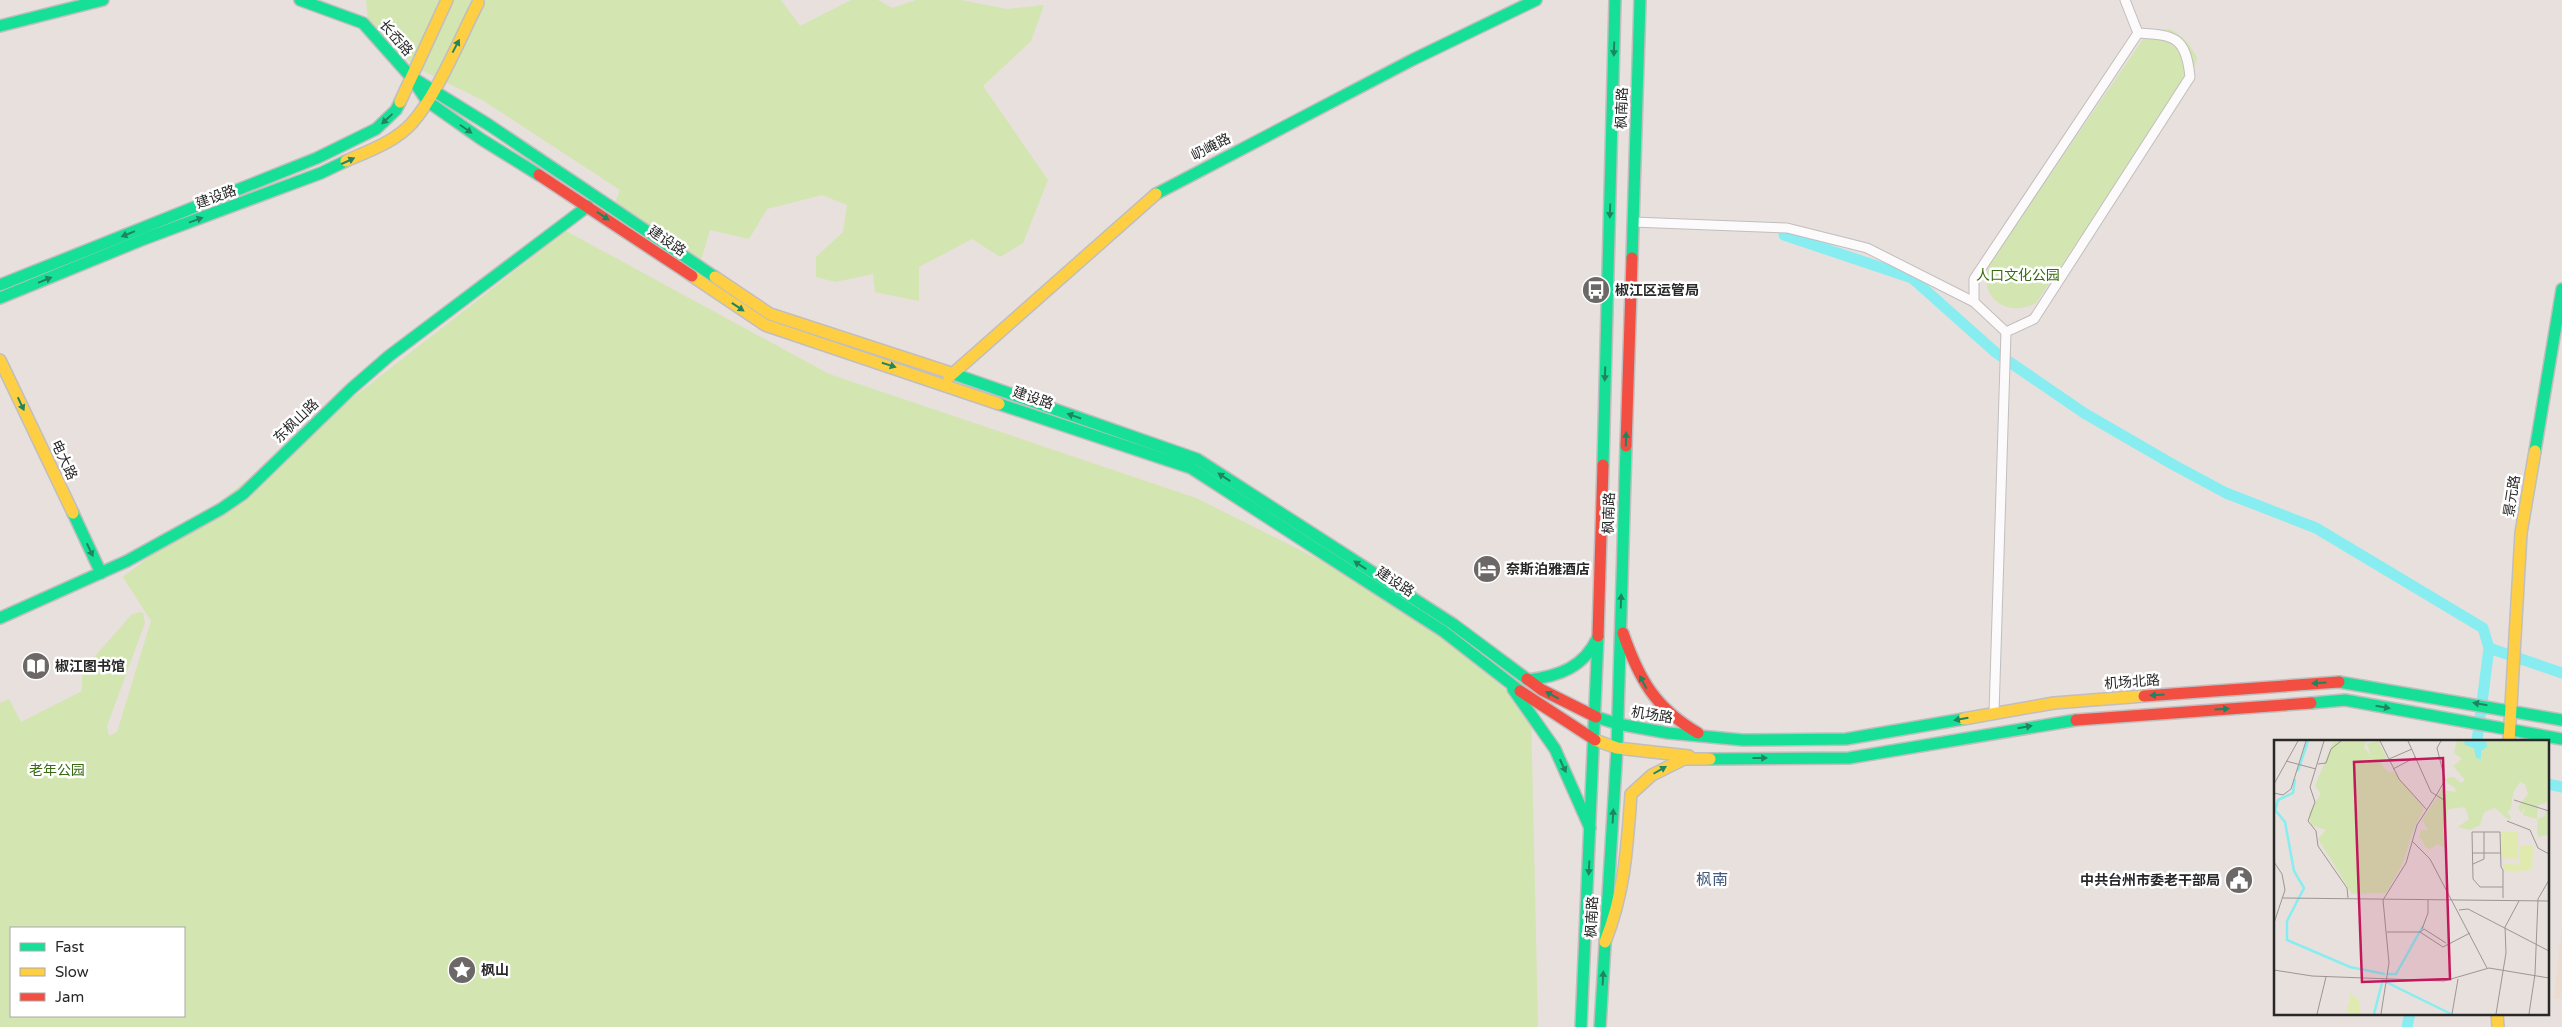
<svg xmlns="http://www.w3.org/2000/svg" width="2562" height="1027" font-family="'Varela Round','Noto Sans SC',sans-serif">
	<rect width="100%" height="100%" fill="#e8e0dc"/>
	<polygon fill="#ecdccf" points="2562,923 2562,999 2554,998"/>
	<g fill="#d3e5b1" fill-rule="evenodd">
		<polygon points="366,0 781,0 800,26 851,0 878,0 892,8 916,0 961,0 1007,9 1044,5 1031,41 983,86 1048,180 1023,243 1000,257 972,239 919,267 919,301 875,292 873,274 835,282 816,277 816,257 843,232 847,205 822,195 767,209 749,239 710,230 701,260 615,203 620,190 484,101 415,67 368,21"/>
		<path d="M2170,29C2184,37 2190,44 2197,58L2193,71L2036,303C2005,320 1974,293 1991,261L2143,39L2155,30Z"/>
		<path d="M566,231L829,374L1196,498L1408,604L1531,712L1538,1027H0V703L9,699L21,722L82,691V671L132,614L143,612L145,623L107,726L109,736L117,732L151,621L123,577ZM11,928H184V1016H11Z"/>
	</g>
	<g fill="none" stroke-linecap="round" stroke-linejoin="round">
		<g stroke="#88edf1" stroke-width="11">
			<polyline points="1784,235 1912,278 1995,352 2084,413 2172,464 2226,493 2316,528 2483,628 2489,648 2477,741"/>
			<polyline points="2489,648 2562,673"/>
			<polyline points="2548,784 2562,787"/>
			<polyline points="2407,1027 2410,1013"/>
		</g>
		<defs>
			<g id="street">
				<polyline points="1633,222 1787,228 1867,248 1974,302"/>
				<polyline points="2006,332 1974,302 1974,279 2138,33"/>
				<path d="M1994,713L2006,332L2034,319L2190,77C2186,37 2175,35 2138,33L2125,0"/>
			</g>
			<g id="fast">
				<polyline points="300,0 363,23 411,77 427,101 481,139 539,175"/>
				<polyline points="0,26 103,0"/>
				<polyline points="413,78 489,125 715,277"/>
				<polyline points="1156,194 1412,60 1536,0"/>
				<polyline points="1632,258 1640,0"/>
				<polyline points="0,285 317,158 376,129 396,110 400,102"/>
				<polyline points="0,298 144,239 321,173 346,161"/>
				<polyline points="951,373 1197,459 1453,624 1527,679"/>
				<polyline points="999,404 1191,468 1443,631 1520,691"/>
				<polyline points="2535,451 2562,289"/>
				<polyline points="1603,465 1615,0"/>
				<polyline points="73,513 101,573"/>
				<polyline points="0,618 127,561 221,509 243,494 351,389 389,356 588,206"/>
				<path d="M1528,680C1560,676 1584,667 1598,637"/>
				<polyline points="2339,682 2562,720"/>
				<polyline points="1513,689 1555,749 1590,828"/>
				<polyline points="2311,703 2345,700 2562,739"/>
				<polyline points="1596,717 1618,724 1668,733 1743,740 1846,739 1963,719"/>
				<polyline points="1710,759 1849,758 2076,720"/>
				<polyline points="1581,1027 1598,636"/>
				<polyline points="1600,1027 1617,748 1626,446"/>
			</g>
			<g id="slow">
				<polyline points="400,102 447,0"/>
				<path d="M346,161C368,151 395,142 412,123C437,95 460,38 478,3"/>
				<polyline points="692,276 765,325 999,404"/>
				<polyline points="715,277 770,314 951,373"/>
				<polyline points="0,360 73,513"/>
				<polyline points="949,377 1156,194"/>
				<polyline points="1963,719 2054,703 2144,696"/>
				<polyline points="1595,740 1617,748 1689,756"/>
				<polyline points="2509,741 2521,533 2535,451"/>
				<path d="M1605,942C1625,891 1627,848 1631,794L1652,775L1684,759H1710"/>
				<polyline points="2497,1013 2498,1027"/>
			</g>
			<g id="jam">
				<polyline points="539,175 692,276"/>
				<polyline points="1626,446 1632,258"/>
				<path d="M1623,633C1639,679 1655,708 1698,733"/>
				<polyline points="1598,636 1603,465"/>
				<polyline points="1527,679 1542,690 1596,717"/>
				<polyline points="1520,691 1595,740"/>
				<polyline points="2144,696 2339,682"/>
				<polyline points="2076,720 2311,703"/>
			</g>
		</defs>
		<use href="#street" stroke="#c0bebf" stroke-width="11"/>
		<use href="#fast" stroke="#c0bebf" stroke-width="14"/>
		<use href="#slow" stroke="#c0bebf" stroke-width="14"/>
		<use href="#jam" stroke="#c0bebf" stroke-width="14"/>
		<use href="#street" stroke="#fcfafa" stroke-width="9"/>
		<use href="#fast" stroke="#16e098" stroke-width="11"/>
		<use href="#slow" stroke="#ffcf43" stroke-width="11"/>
		<use href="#jam" stroke="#f24e42" stroke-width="11"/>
	</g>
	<defs><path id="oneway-solid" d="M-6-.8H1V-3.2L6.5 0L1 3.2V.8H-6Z" transform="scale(1.25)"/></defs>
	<g fill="#1f8460">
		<use href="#oneway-solid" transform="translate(456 46) rotate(-62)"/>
		<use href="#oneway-solid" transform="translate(1614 49) rotate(92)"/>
		<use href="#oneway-solid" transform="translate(387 119) rotate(137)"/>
		<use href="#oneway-solid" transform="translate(466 129) rotate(35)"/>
		<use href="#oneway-solid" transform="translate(348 161) rotate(-25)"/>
		<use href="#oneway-solid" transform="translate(1610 211) rotate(92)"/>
		<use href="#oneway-solid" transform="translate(603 216) rotate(34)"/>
		<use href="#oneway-solid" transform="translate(196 220) rotate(-20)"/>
		<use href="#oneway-solid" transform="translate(128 234) rotate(158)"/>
		<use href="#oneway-solid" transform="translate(45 280) rotate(-22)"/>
		<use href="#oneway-solid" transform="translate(738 307) rotate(34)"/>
		<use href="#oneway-solid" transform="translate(889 365) rotate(18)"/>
		<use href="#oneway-solid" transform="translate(1605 374) rotate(92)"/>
		<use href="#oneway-solid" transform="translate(21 404) rotate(65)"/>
		<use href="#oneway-solid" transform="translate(1074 416) rotate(-161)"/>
		<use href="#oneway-solid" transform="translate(1626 439) rotate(-88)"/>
		<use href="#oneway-solid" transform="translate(1224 477) rotate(-147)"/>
		<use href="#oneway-solid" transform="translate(90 550) rotate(65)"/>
		<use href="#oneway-solid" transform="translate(1360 565) rotate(-147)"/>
		<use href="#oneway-solid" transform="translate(1621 601) rotate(-88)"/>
		<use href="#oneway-solid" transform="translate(1643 682) rotate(-118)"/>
		<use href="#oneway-solid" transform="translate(2319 683) rotate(176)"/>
		<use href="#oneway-solid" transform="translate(1552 695) rotate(-152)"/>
		<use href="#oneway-solid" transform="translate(2157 695) rotate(176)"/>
		<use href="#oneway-solid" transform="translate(2480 704) rotate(-170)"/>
		<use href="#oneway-solid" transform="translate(2383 707) rotate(10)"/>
		<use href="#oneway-solid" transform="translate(2222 709) rotate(-4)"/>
		<use href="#oneway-solid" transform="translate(1961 719) rotate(170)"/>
		<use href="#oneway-solid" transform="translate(2025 727) rotate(-10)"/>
		<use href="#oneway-solid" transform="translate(1760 758)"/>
		<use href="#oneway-solid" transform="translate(1563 766) rotate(65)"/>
		<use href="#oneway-solid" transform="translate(1660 770) rotate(-30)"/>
		<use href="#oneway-solid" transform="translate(1613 816) rotate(-87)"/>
		<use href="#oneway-solid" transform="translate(1589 868) rotate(93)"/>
		<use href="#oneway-solid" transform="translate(1603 978) rotate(-87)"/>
	</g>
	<defs>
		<symbol id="bus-disc" viewBox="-11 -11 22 22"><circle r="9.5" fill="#6b6867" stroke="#fff"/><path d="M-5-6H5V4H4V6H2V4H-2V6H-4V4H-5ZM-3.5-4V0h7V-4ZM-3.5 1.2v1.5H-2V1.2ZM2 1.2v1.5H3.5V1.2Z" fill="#fff"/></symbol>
		<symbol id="hotel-disc" viewBox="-11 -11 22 22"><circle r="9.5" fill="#6b6867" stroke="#fff"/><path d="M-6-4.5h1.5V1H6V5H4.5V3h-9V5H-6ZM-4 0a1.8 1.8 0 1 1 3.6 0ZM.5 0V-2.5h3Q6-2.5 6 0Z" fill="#fff"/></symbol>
		<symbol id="library-disc" viewBox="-11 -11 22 22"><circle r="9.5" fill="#6b6867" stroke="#fff"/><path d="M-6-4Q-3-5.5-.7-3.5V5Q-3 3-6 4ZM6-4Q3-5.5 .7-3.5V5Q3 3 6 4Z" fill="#fff"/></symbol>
		<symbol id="civic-disc" viewBox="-11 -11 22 22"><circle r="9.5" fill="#6b6867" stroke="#fff"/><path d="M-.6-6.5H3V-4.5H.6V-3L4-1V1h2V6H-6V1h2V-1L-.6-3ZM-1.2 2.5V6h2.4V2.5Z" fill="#fff"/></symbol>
		<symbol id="sight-disc" viewBox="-11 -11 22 22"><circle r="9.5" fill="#6b6867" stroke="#fff"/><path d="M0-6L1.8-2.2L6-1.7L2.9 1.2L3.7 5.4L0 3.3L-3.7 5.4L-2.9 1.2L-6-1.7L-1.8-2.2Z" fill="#fff"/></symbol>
	</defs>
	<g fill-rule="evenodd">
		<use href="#bus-disc" x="1580" y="274" width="32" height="32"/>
		<use href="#hotel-disc" x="1471" y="553" width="32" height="32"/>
		<use href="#library-disc" x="20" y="650" width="32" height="32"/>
		<use href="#civic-disc" x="2223" y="864" width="32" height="32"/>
		<use href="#sight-disc" x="446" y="954" width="32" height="32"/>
	</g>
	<g text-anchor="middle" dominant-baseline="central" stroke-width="5" stroke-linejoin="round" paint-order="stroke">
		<g font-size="14" fill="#282828" stroke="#fff">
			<text transform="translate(396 38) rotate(49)">长岙路</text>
			<text transform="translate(1622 108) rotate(-88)">枫南路</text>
			<text transform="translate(1211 147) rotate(-27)">屷崦路</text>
			<text transform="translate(216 197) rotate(-20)">建设路</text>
			<text transform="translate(667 241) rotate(34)">建设路</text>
			<text transform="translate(1033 398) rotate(19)">建设路</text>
			<text transform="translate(296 421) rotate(-44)">东枫山路</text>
			<text transform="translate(64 460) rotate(65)">电大路</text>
			<text transform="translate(2512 496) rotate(-81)">景元路</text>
			<text transform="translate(1609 513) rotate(-88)">枫南路</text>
			<text transform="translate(1395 582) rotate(33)">建设路</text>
			<text transform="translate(2132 682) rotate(-4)">机场北路</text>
			<text transform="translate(1652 715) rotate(9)">机场路</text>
			<text transform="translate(1592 917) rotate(-87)">枫南路</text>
		</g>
		<g font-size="14" fill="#386b12" stroke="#fff">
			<text x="2018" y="275">人口文化公园</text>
			<text x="57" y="770">老年公园</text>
		</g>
		<g font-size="14" font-weight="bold" fill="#282828" stroke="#fff" text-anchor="start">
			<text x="1615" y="290">椒江区运管局</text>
			<text x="1506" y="569">奈斯泊雅酒店</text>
			<text x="55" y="666">椒江图书馆</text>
			<text x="2220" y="880" text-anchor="end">中共台州市委老干部局</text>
			<text x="481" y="970">枫山</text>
		</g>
		<g font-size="16" fill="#445b7d" stroke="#fff">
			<text x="1712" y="880">枫南</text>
		</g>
	</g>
	<g transform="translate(2274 740)">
		<rect width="275" height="275" fill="#e8e0dc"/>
		<path d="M66,1H93L90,7L97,16L93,4L104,1L113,18L107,22L109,27L116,33L119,31L150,68L139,91L129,123L112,153L78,154L44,99L52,90L37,85L35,72L47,54L41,46L59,2ZM183,1H275V62L264,65L263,79L249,75L251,66L247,73L244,67L254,54L251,44L246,42L239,53L237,69L233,72L237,77L235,80L221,68L210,72L206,85L196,90L184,87L195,79L191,67L174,69L172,85L169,88L171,108L164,104L156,109L151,107L148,99H145L147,90H154L148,80L168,50L181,52L182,49L172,42L173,38L180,37L187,43L191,40L179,26L188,19L180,13ZM272,68L275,74V98L272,95L265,97L263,93L264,79L271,76Z" fill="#d3e5b1"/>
		<path d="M228,92H244V119L228,118ZM245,105H259L258,130L232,132L228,123L245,125ZM76,254L84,258L87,274H73L74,264L78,263H76Z" fill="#e1eaae"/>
		<path d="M190,1H212L213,7L207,11V19L202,18L200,8L191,5Z" fill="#88edf1"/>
		<path fill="none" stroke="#88edf1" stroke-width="2.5" d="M24,31L34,1M1,71L4,60L19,53L21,39M2,71L11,82L20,131L30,148L13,181V200L76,227L111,234M113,234H122L149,186M112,242L177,274M100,274L109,239"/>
		<path fill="none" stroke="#9b9694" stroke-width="1" d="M50,1L36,47L41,62L34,81L42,91L44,106L73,148L74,158M106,1L125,39L153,70M134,1L157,52L170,60M115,19L138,9M12,21L42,29M44,24L52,23L57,9L67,1M119,29L142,17M0,44L24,1M0,53L9,55L17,49L32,1M163,54L171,40L163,8L167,1M240,60L275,71M233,81L256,90L264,108L275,114M138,101L156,119L213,228M199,113H227M0,122L8,134L11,150L0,183M199,124L210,119V92M229,147H206L199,139L198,92H226L227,127L229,130V158M9,158L275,161M185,170L194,169L275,211M148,189L154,173V160M113,192H146L169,207L196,193M146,192L150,189L172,203M0,230L38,236L170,241L215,228L275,238M43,274L52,237M107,274L115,223L109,160L132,123L143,85L163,54M178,274L184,239M222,274L232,213L231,187L245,161M255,274L261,234L264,159L275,140"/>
		<path fill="#c2185b" fill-opacity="0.15" stroke="#c2185b" stroke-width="2.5" d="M169,18L176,239L88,242L80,22Z"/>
		<rect width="275" height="275" fill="none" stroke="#282828" stroke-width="2.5"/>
	</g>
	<rect x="10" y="927" width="175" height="90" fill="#ffffff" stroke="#a9a9a9"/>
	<rect x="20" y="943" width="25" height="8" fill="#16e098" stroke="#a9a9a9"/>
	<text x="55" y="952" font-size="15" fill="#282828">Fast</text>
	<rect x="20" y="968" width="25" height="8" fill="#ffcf43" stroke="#a9a9a9"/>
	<text x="55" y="977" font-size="15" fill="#282828">Slow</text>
	<rect x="20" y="993" width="25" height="8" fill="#f24e42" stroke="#a9a9a9"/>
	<text x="55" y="1002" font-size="15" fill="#282828">Jam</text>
</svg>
